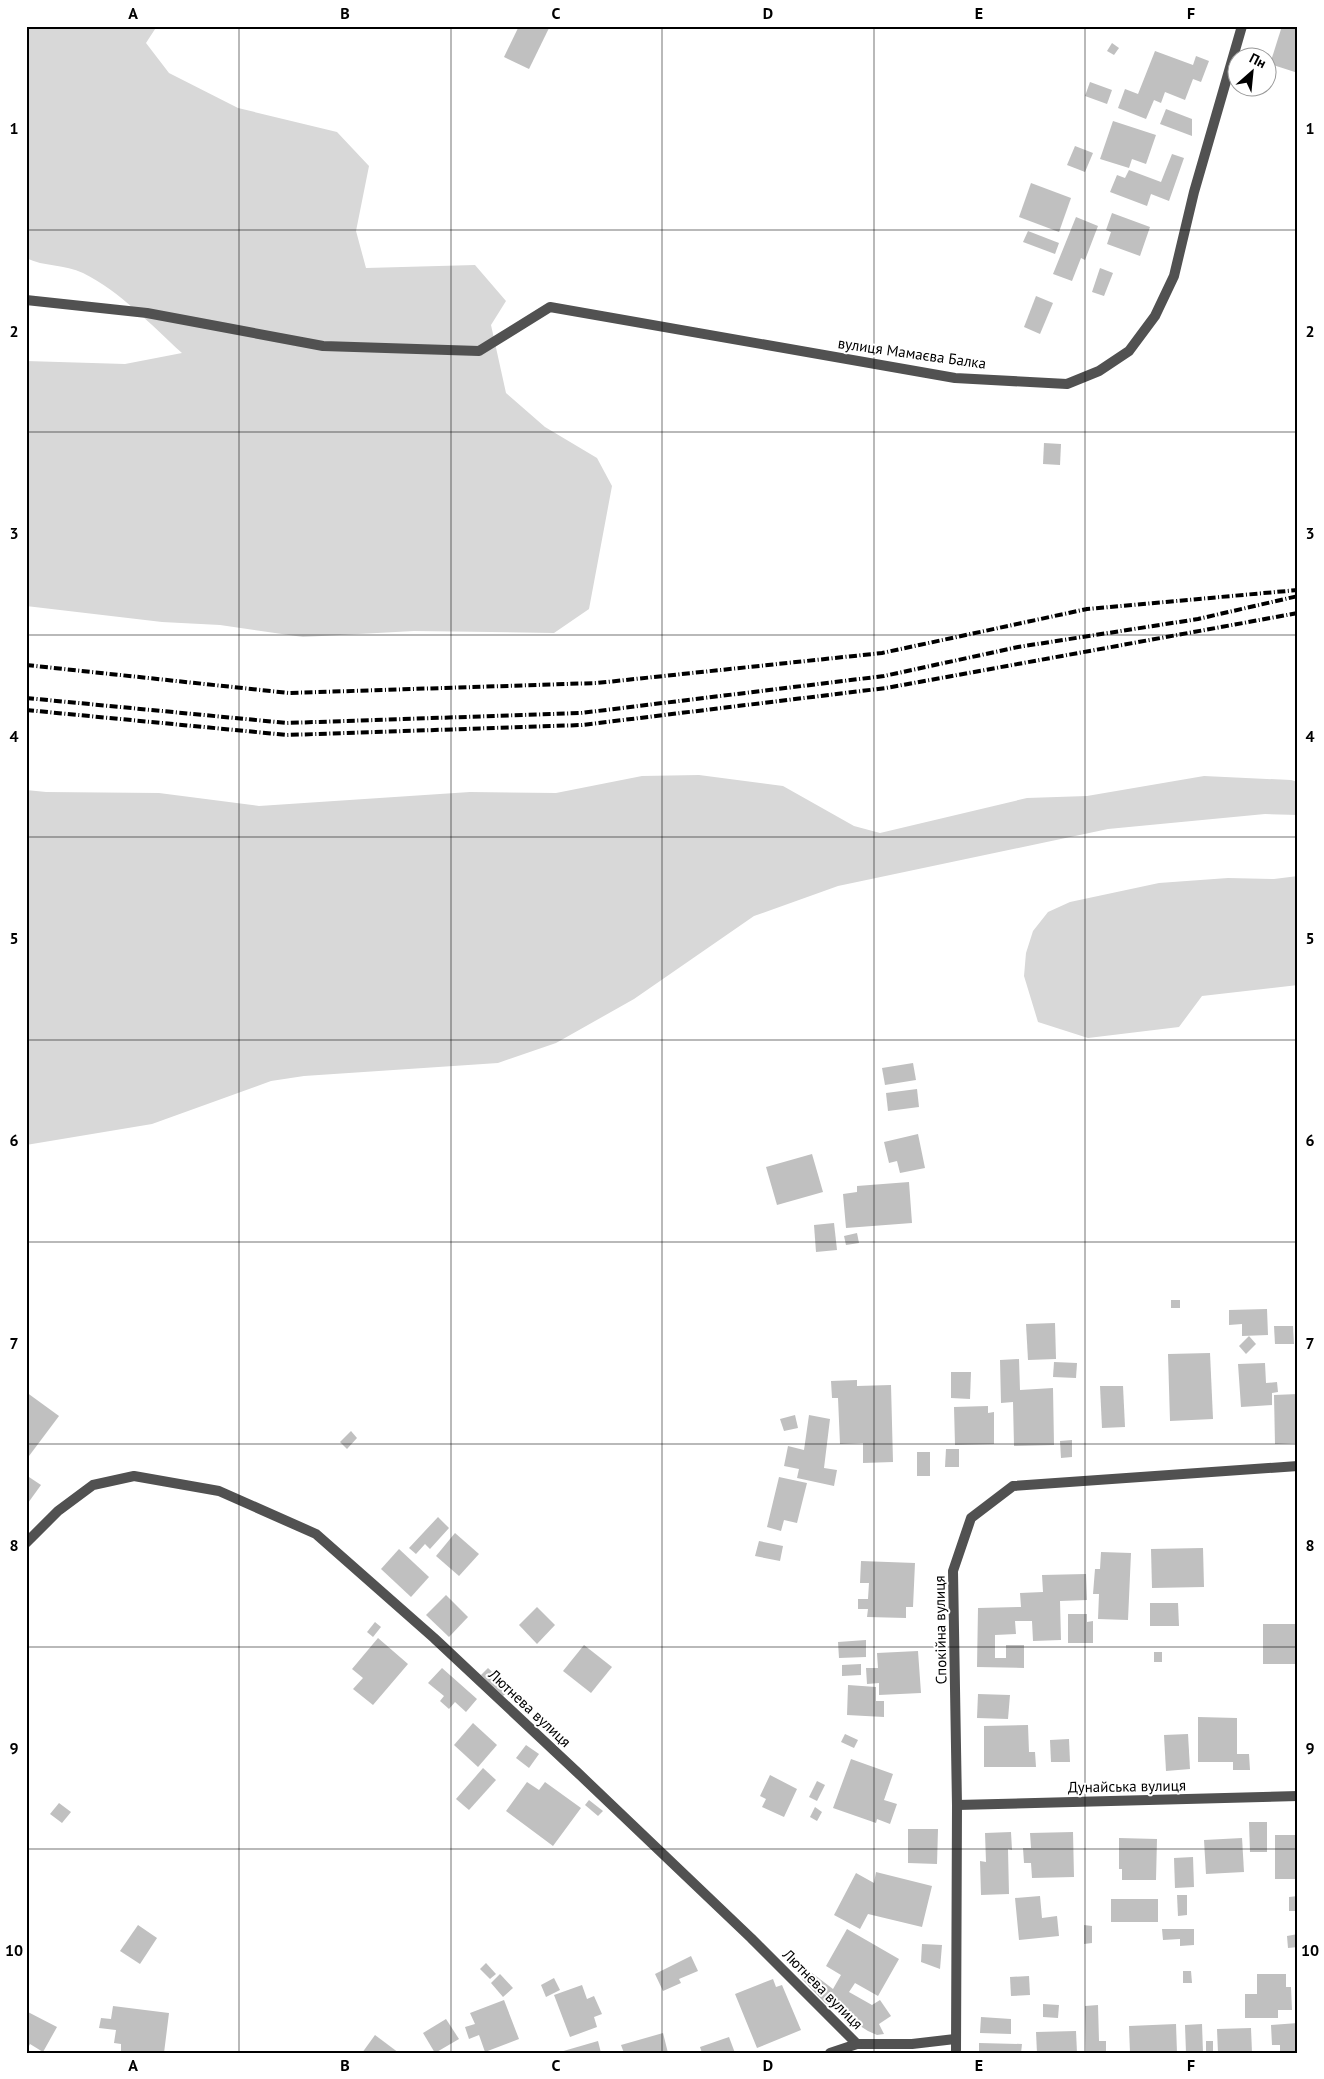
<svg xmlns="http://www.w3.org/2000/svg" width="1324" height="2079" font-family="'PT Sans',sans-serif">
	<rect width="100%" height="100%" fill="#fff"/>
	<g fill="#d8d8d8">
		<path d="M26,26H157L146,43L169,73L238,108L337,132L369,166L356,231L366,268L475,265L506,301L491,325L506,393L545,427L597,458L612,486L589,609L554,633L414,631L303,637L220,625L162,622L26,606V361L125,364L182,353C151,325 121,292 83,273C65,264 44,267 26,258Z"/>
		<polygon points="699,775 783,786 854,826 880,833 1027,798 1087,796 1204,776 1291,780 1298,782 1298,815 1265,814 1108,829 838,886 754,916 634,999 556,1043 498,1063 304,1076 271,1081 152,1124 26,1145 26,790 46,792 159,793 259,806 470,792 556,793 642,776"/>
		<polygon points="1298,876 1298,985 1202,996 1179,1027 1088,1038 1038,1022 1024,976 1026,953 1033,931 1048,912 1070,902 1159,883 1228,878 1274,879"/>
	</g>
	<g fill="#c0c0c0">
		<polygon points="519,26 550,26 529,69 504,57"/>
		<polygon points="1282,26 1298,26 1298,73 1270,64"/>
		<polygon points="1112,43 1119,48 1114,55 1107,51"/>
		<polygon points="1155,51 1193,65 1196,56 1209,61 1201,82 1193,79 1185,100 1165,92 1161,103 1154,100 1146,119 1118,108 1125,89 1138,94"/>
		<polygon points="1090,82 1112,90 1107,104 1085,96"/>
		<polygon points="1166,109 1192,119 1192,136 1160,124"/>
		<polygon points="1113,121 1156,135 1146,164 1132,159 1129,168 1100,159"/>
		<polygon points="1075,146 1093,153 1085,172 1067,165"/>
		<polygon points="1172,154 1184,158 1169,201 1151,194 1147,206 1110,192 1117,175 1125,178 1129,170 1161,182"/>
		<polygon points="1031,183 1071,198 1059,232 1019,217"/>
		<polygon points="1112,213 1150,227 1140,256 1107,244 1111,232 1106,230"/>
		<polygon points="1076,217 1098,226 1085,260 1081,258 1072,281 1053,274"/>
		<polygon points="1028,231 1059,243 1055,254 1023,242"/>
		<polygon points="1100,268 1113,273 1104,296 1092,292"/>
		<polygon points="1036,296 1053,303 1040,334 1024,327"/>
		<polygon points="1044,443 1061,444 1060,465 1043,464"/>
		<polygon points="913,1063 916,1080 885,1085 882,1068"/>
		<polygon points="917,1089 919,1107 888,1111 886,1093"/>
		<polygon points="918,1134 925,1168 900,1173 897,1161 889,1163 884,1142"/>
		<polygon points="812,1154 823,1192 777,1205 766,1167"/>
		<polygon points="909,1182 912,1223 846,1228 843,1194 857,1192 857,1186"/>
		<polygon points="834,1223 837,1250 816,1252 814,1225"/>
		<polygon points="857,1233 859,1243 846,1245 844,1236"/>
		<rect x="1171" y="1300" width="9" height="8"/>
		<polygon points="1267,1309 1268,1335 1242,1336 1242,1324 1229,1325 1229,1310"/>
		<polygon points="1055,1323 1056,1359 1028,1360 1026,1324"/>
		<polygon points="1274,1326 1293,1326 1294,1344 1275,1344"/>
		<polygon points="1249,1336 1256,1344 1246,1354 1239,1346"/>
		<polygon points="1210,1353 1213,1419 1170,1421 1168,1354"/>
		<polygon points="1019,1359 1020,1390 1053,1388 1054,1445 1014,1446 1013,1402 1001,1403 1000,1360"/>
		<polygon points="1054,1362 1077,1363 1076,1378 1053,1377"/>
		<polygon points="1265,1363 1266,1383 1277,1382 1278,1392 1272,1393 1272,1405 1241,1407 1238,1364"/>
		<polygon points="951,1372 971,1372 970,1399 951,1398"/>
		<polygon points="857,1380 857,1386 891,1385 893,1462 863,1463 863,1443 840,1444 838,1398 832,1398 831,1381"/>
		<polygon points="1100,1386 1123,1386 1125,1427 1102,1428"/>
		<polygon points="26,1392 59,1416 26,1460"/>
		<polygon points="1298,1394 1298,1443 1275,1444 1274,1395"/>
		<polygon points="988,1406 988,1413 994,1412 994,1444 955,1445 954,1407"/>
		<polygon points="795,1415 798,1428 784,1431 780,1419"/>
		<polygon points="809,1415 830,1419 824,1468 837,1470 834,1486 797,1478 799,1469 784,1466 788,1446 804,1450"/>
		<polygon points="351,1431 357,1438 347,1449 340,1442"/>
		<polygon points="1072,1440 1072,1457 1061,1458 1060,1441"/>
		<polygon points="946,1449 959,1449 959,1467 945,1467"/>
		<rect x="917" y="1452" width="13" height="24"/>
		<polygon points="26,1475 41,1485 28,1503 26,1502"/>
		<polygon points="779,1477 807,1483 797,1523 784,1520 781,1531 767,1527"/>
		<polygon points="438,1517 449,1528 430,1549 425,1544 416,1554 409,1548"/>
		<polygon points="455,1533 479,1554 459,1576 436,1556"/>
		<polygon points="759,1541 783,1546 780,1561 755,1556"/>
		<polygon points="1203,1548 1204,1587 1152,1588 1151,1549"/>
		<polygon points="399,1549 429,1577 411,1597 381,1569"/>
		<polygon points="1101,1552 1131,1553 1128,1620 1098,1619 1099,1594 1093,1594 1095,1569 1100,1569"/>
		<polygon points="861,1561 915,1563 913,1607 906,1607 906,1618 867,1617 868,1609 858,1609 858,1599 868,1599 869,1583 860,1583"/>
		<polygon points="1086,1574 1087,1600 1060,1601 1061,1640 1033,1641 1032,1621 1015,1621 1016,1634 995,1635 995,1658 1006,1658 1006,1645 1024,1645 1024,1668 977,1667 978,1608 1021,1607 1020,1593 1043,1592 1042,1575"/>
		<polygon points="446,1595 468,1617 449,1637 426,1615"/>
		<polygon points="1150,1603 1178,1603 1179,1626 1150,1626"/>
		<polygon points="537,1607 555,1625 537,1644 519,1625"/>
		<polygon points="1068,1614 1087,1614 1087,1622 1093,1621 1093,1643 1068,1643"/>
		<polygon points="375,1622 381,1627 373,1637 367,1632"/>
		<rect x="1263" y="1624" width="35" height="40"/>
		<polygon points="378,1638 408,1664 373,1705 353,1689 363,1678 352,1669"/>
		<polygon points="866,1640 866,1657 839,1658 838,1642"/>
		<polygon points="584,1645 612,1667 591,1693 563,1671"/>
		<polygon points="918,1651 921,1693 879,1695 879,1683 867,1684 866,1668 878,1668 877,1653"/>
		<rect x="1154" y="1652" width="8" height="10"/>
		<polygon points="861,1664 861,1675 842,1676 842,1665"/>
		<polygon points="442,1668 477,1699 466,1712 455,1702 449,1709 440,1701 444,1696 428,1683"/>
		<polygon points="488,1668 510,1689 503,1696 481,1675"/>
		<polygon points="848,1685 876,1687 876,1701 884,1701 884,1717 847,1715"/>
		<polygon points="978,1694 1010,1695 1008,1719 977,1718"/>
		<polygon points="1198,1717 1237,1718 1237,1754 1249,1754 1250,1770 1233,1770 1233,1762 1198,1762"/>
		<polygon points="473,1723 497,1745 478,1767 454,1745"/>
		<polygon points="1028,1725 1029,1752 1035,1752 1036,1767 984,1767 984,1726"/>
		<polygon points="845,1734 858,1740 854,1748 841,1742"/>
		<polygon points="1188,1734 1190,1769 1166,1771 1164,1735"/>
		<polygon points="1069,1739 1070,1762 1051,1762 1050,1740"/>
		<polygon points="526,1745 539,1754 529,1768 516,1758"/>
		<polygon points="851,1759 893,1774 884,1800 897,1804 890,1824 877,1819 876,1823 833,1808"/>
		<polygon points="483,1768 496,1780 469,1810 456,1799"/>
		<polygon points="770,1775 797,1789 784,1817 762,1807 766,1799 760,1796"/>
		<polygon points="817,1781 825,1785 817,1801 809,1797"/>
		<polygon points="527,1782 539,1790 545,1782 581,1808 553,1846 506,1811"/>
		<polygon points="589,1800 603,1811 598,1816 585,1805"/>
		<polygon points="59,1803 71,1812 62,1823 50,1814"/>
		<polygon points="815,1807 822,1812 817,1821 810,1817"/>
		<polygon points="1249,1822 1267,1822 1267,1852 1250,1852"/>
		<polygon points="908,1829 938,1829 937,1864 908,1863"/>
		<polygon points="1011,1832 1012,1850 1008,1849 1009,1894 981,1895 980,1861 986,1862 985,1833"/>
		<polygon points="1073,1832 1074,1877 1032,1878 1031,1863 1024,1863 1023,1848 1031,1848 1030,1833"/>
		<rect x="1275" y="1835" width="23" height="44"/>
		<polygon points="1119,1838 1157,1839 1156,1880 1122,1880 1122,1869 1119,1869"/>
		<polygon points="1242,1838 1244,1872 1206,1874 1204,1840"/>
		<polygon points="1193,1857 1194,1887 1175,1888 1174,1858"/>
		<polygon points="876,1872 932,1886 922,1927 868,1914 860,1929 834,1915 856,1873 874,1883"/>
		<polygon points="1177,1895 1187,1895 1187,1915 1178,1916"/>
		<polygon points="1040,1896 1042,1918 1057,1916 1059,1936 1019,1940 1015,1898"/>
		<polygon points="1298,1896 1298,1911 1289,1911 1289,1897"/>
		<rect x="1111" y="1899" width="47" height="23"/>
		<polygon points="138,1925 157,1938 140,1964 120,1951"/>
		<polygon points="1084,1925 1092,1926 1092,1943 1084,1944"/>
		<polygon points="847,1929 899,1959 878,1996 855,1983 849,1992 872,2005 880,2000 891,2016 879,2024 884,2034 877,2035 868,2031 838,2012 839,2011 825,2003 802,1979 808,1970 833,1989 841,1975 826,1966"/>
		<polygon points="1162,1929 1194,1929 1194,1945 1180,1946 1180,1939 1163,1940"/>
		<polygon points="1298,1934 1298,1947 1288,1948 1287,1936"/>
		<polygon points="922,1944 942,1945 940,1969 921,1962"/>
		<polygon points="691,1956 698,1971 679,1979 681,1983 663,1991 655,1974"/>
		<polygon points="486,1963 496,1974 490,1979 480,1969"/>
		<polygon points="1183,1971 1191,1971 1192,1983 1183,1983"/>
		<polygon points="500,1974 513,1988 503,1997 491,1983"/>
		<polygon points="1257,1974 1286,1974 1286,1987 1291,1987 1292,2010 1278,2010 1278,2018 1245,2018 1245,1994 1257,1994"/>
		<polygon points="1029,1976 1030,1995 1011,1996 1010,1977"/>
		<polygon points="554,1978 560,1990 546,1997 541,1985"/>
		<polygon points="773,1979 776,1987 782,1985 801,2030 757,2048 735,1994"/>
		<polygon points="582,1985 587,1999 594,1996 602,2014 594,2017 597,2027 570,2037 554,1995"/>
		<polygon points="504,2000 519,2039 485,2052 479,2035 469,2039 465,2027 475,2024 470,2013"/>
		<polygon points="1043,2004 1059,2005 1058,2018 1043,2017"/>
		<polygon points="1098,2005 1099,2041 1106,2041 1106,2053 1086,2053 1085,2006"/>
		<polygon points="113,2006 169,2013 164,2053 121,2053 121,2044 114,2043 116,2030 99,2028 101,2018 111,2019"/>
		<polygon points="26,2011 57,2027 43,2052 30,2044 26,2052"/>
		<polygon points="981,2017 1011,2019 1011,2034 980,2033"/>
		<polygon points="446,2019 459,2039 435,2053 423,2033"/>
		<polygon points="1298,2023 1298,2053 1280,2053 1280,2045 1272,2045 1271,2025"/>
		<polygon points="1176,2024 1177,2053 1130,2053 1129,2026"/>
		<polygon points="1202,2024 1203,2053 1186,2053 1185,2025"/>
		<polygon points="1251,2028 1252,2053 1218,2053 1217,2029"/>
		<polygon points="1076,2031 1077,2053 1037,2053 1036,2032"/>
		<polygon points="663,2033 668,2053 624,2053 621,2045"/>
		<polygon points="375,2035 399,2053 362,2053"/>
		<polygon points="729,2037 735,2053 702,2053 700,2047"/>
		<polygon points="598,2041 601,2053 560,2053 560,2052"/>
		<polygon points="1206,2041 1213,2041 1213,2052 1206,2053"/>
		<polygon points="979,2043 1022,2044 1021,2053 979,2053"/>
	</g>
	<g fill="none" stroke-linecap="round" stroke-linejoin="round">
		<g stroke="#515151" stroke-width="10">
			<polyline points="26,300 147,313 323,346 479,351 550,307 955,378 1067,384 1099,371 1129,351 1155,316 1174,276 1194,192 1242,26"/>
			<polyline points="26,1543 58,1511 93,1485 134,1476 219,1491 316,1534 434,1638 578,1773 751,1938 857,2044 912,2044 955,2039"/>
			<polyline points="957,1805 1298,1796"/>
			<polyline points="830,2053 857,2044"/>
			<polyline points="956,2053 957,1805 953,1571 971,1518 1013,1486 1298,1466"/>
		</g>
		<g stroke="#000" stroke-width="4" stroke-dasharray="8 2.5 1 2.5" stroke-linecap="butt">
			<polyline points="26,665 289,693 597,683 882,653 1087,609 1298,590"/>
			<polyline points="26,698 287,723 581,713 884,676 1018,647 1198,619 1298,596"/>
			<polyline points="26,710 287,735 582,725 886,688 1298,613"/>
		</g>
	</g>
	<path fill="none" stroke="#000" stroke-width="1" stroke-opacity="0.55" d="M239,26V2053M451,26V2053M662,26V2053M874,26V2053M1085,26V2053M26,230H1298M26,432H1298M26,635H1298M26,837H1298M26,1040H1298M26,1242H1298M26,1444H1298M26,1647H1298M26,1849H1298"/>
	<g text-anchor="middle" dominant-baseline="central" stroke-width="4" stroke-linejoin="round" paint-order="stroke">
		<g font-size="15" fill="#000" stroke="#fff">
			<text transform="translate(912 353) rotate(8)">вулиця Мамаєва Балка</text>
			<text transform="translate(940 1630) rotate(-91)">Спокійна вулиця</text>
			<text transform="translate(530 1708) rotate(43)">Лютнева вулиця</text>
			<text transform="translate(1127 1786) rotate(-1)">Дунайська вулиця</text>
			<text transform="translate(823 1989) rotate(45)">Лютнева вулиця</text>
		</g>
	</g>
	<rect width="1324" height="2079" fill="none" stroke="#ffffff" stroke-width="55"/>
	<g transform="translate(1252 72) rotate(27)"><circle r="24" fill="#ffffff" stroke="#999999"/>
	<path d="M0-4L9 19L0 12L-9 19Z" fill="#000000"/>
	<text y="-8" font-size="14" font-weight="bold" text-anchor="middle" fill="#000000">Пн</text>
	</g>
	<rect x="28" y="28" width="1268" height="2024" fill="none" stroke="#000" stroke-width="2"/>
	<g font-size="16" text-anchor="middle" font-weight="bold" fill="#000">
		<text x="133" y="19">A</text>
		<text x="345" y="19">B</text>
		<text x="556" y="19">C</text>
		<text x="768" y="19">D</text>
		<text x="979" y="19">E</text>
		<text x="1191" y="19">F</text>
		<text x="14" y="134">1</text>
		<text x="1310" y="134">1</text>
		<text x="14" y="337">2</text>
		<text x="1310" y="337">2</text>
		<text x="14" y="539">3</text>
		<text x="1310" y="539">3</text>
		<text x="14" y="742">4</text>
		<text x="1310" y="742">4</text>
		<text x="14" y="944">5</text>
		<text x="1310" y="944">5</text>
		<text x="14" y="1146">6</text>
		<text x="1310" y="1146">6</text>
		<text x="14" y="1349">7</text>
		<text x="1310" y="1349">7</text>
		<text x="14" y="1551">8</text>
		<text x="1310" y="1551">8</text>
		<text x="14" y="1754">9</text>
		<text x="1310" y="1754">9</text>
		<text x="14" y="1956">10</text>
		<text x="1310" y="1956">10</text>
		<text x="133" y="2071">A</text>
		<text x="345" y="2071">B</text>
		<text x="556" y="2071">C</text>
		<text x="768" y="2071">D</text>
		<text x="979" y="2071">E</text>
		<text x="1191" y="2071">F</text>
	</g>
</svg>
